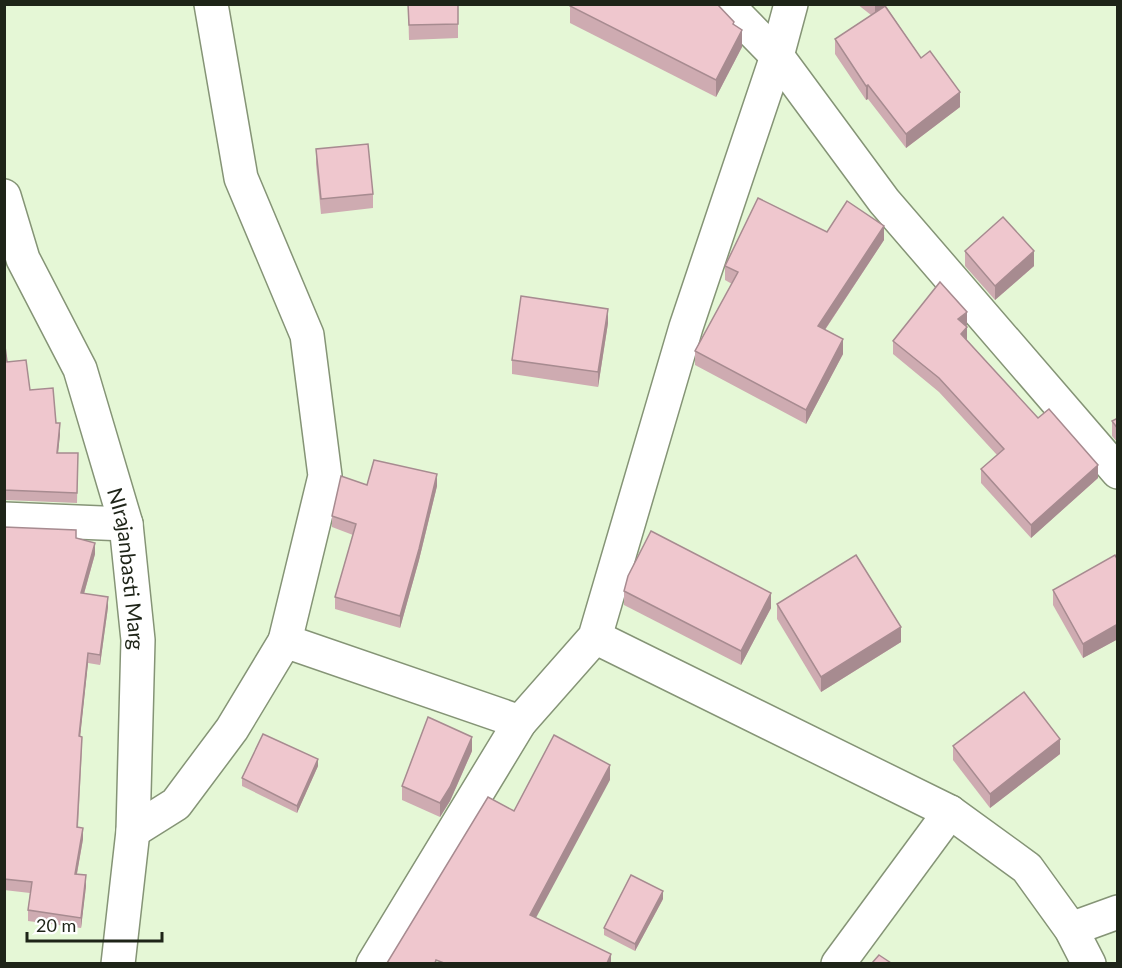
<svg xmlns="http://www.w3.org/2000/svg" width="1122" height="968" font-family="Lato,sans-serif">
	<rect width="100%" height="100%" fill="#e5f7d6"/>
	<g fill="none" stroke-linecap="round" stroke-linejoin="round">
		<defs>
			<g id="minor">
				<polyline points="211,4 241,178 307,335 325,476 285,641"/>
				<polyline points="726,4 777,56 884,201 1118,472"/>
				<polyline points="4,519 126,524"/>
				<polyline points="595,637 950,812 1027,868 1071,929 1089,964"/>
				<polyline points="133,831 176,804 232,729 285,641 520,722"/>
				<polyline points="1071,929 1118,912"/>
				<polyline points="373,964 520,722 595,637 686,327 777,56 791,4"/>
				<polyline points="838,964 950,812"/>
			</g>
			<g id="tertiary">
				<path id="s1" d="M4,196L23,259L80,369L126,524L138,640L133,831L118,964"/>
			</g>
		</defs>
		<use href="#minor" stroke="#859476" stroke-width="36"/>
		<use href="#tertiary" stroke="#859476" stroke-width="36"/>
		<use href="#minor" stroke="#fff" stroke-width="33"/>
		<use href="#tertiary" stroke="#fff" stroke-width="33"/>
	</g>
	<g fill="#ceabb1">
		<polygon points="408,4 458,4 458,38 409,40"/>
		<polygon points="857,4 887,4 886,6 921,58 960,107 906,148 868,99 866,100 835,54 835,39 871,15"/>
		<polygon points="570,6 734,25 742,47 716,97 570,23"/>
		<polygon points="316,149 373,194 373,208 321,214 316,164"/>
		<polygon points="827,232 884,240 825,330 843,354 806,424 695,365 695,351 732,284 725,280 725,266"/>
		<polygon points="965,251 1034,266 995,300 965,266"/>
		<polygon points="608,323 598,387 512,374 512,360"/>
		<polygon points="967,325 967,340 1038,418 1098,478 1031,538 981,483 981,469 997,455 939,392 893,354 893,341"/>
		<polygon points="4,338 7,362 56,423 60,434 58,453 78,453 77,503 5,500"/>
		<polygon points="1118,418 1118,443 1112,436 1112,421"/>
		<polygon points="367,485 437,486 419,560 400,628 335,609 335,597 353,535 332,527 332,516"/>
		<polygon points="4,527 76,538 95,554 84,594 108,607 100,665 88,663 80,737 82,747 78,828 83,839 77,874 86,886 81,928 28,921 28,910 30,893 4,890"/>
		<polygon points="1118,561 1118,639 1083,658 1053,605 1053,590"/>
		<polygon points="624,591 771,608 741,665 624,605"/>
		<polygon points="777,604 901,642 821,692 777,619"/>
		<polygon points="953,746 1060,754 990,808 953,760"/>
		<polygon points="472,751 450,801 440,817 402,800 402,786"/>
		<polygon points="318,766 297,813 242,786 242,778"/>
		<polygon points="663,899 635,951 604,935 604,928"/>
	</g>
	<g fill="#a78b90">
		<polygon points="875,4 887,4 875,19"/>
		<polygon points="742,30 742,47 716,97 716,80"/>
		<polygon points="868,85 868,99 866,100 866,86"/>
		<polygon points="960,92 960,107 906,148 906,134"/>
		<polygon points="884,226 884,240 818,340 818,326"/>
		<polygon points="1034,251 1034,266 995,300 995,286"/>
		<polygon points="608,309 608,323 598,387 598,372"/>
		<polygon points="967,312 967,325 958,333 958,319"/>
		<polygon points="967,327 967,340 961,348 961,334"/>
		<polygon points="843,339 843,354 806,424 806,410"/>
		<polygon points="60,423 60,434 57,463 57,453"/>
		<polygon points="1098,465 1098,478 1031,538 1031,525"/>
		<polygon points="437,474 437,486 419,560 400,628 400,616"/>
		<polygon points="95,543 95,554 81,604 81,593"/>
		<polygon points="771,593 771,608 741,665 741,651"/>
		<polygon points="108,597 108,607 100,665 100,655"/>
		<polygon points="1118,624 1118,639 1083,658 1083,644"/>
		<polygon points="901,627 901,642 821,692 821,677"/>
		<polygon points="88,653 88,663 79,747 79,736"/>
		<polygon points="472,737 472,751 450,801 440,817 440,803"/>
		<polygon points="1060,739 1060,754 990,808 990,794"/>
		<polygon points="318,759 318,766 297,813 297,806"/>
		<polygon points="610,765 610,780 530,929 530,915"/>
		<polygon points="83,828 83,839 75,884 75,874"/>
		<polygon points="86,875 86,886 81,928 81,918"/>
		<polygon points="663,891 663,899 635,951 635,944"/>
		<polygon points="611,954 611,963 607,963"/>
	</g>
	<g fill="#efc7ce" stroke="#a78b90" stroke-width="1.5">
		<polygon points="408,4 458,4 458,24 409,25"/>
		<polygon points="571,4 717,4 734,22 733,24 742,30 716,80 570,6"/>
		<polygon points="885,6 921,58 930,51 960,92 906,134 868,85 866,86 835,39"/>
		<polygon points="368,144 373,194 321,199 316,149"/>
		<polygon points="758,198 827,232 847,201 884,226 818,326 843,339 806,410 695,351 738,272 725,266"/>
		<polygon points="1003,217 1034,251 995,286 965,251"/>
		<polygon points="940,282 967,312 958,319 967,327 961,334 1038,418 1049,409 1098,465 1031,525 981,469 1004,449 939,378 893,341"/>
		<polygon points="521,296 608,309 598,372 512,360"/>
		<polygon points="4,338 7,362 26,360 30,390 53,388 56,423 60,423 57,453 78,453 77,493 4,490"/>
		<polygon points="1118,418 1118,429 1112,421"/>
		<polygon points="374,460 437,474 419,549 400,616 335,597 356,524 332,516 341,476 367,485"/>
		<polygon points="4,527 76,530 76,538 95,543 81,593 108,597 100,655 88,653 79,736 82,737 77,827 83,828 75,874 86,875 81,918 28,910 32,882 4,879"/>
		<polygon points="651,531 771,593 741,651 624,591 628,576"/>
		<polygon points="856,555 901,627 821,677 777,604"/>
		<polygon points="1115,555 1118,561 1118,624 1083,644 1053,590"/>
		<polygon points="1024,692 1060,739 990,794 953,746"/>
		<polygon points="428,717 472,737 450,787 440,803 402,786"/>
		<polygon points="263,734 318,759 297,806 242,778"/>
		<polygon points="554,735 610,765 530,915 611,954 607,963 444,963 436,960 435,963 387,963 488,797 514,811"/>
		<polygon points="631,875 663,891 635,944 604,928"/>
		<polygon points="879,955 891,963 872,963"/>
	</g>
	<g text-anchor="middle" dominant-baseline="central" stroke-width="5" stroke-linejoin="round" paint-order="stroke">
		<g font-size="21" fill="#1e2418" stroke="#fff">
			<text stroke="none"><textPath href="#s1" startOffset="396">NIrajanbasti Marg</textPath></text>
		</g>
	</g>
	<rect width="1122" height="968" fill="none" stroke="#1e2418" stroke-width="12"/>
	<path d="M27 932v9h135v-9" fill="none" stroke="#1e2418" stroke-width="3"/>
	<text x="36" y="932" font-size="18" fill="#1e2418" stroke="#ffffff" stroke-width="4.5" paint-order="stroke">20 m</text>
</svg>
